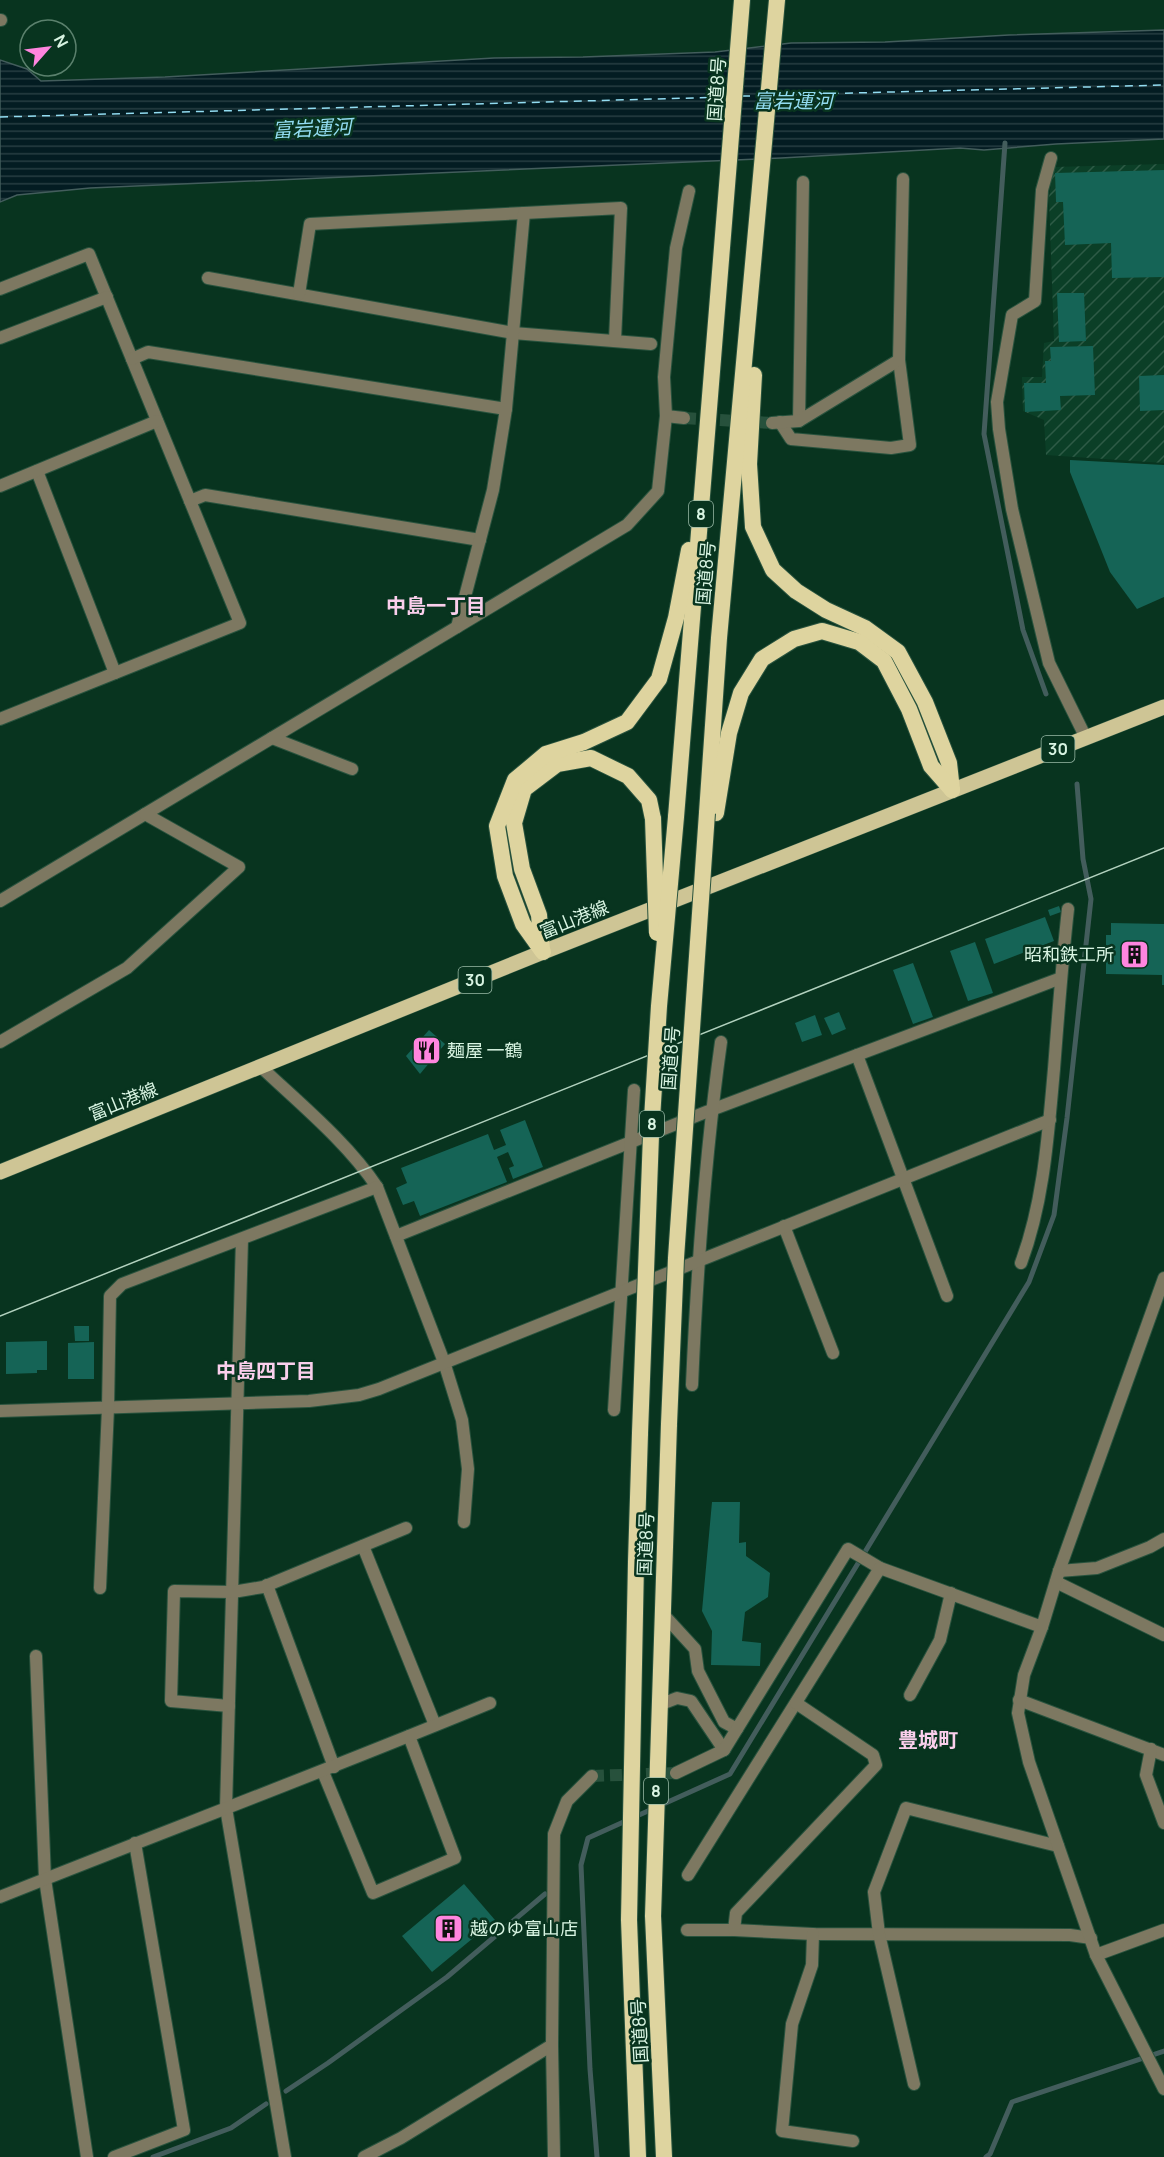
<svg xmlns="http://www.w3.org/2000/svg" width="1164" height="2157" font-family="Manrope,'Noto Sans JP',sans-serif">
	<defs>
		<pattern id="industrial-furrows" width="10" height="10" patternUnits="userSpaceOnUse" patternTransform="scale(1.5)"><rect width="10" height="10" fill="#0b3f27"/><path d="M-1 1l2-2M0 10L10 0M9 11l2-2" fill="none" stroke="#2e5b46"/></pattern>
		<pattern id="water-rules" width="6" height="5" patternUnits="userSpaceOnUse" patternTransform="scale(1.5)"><rect width="6" height="5" fill="#031c22"/><path d="M0 2.5h6" fill="none" stroke="#273e42"/></pattern>
	</defs>
	<rect width="100%" height="100%" fill="#08341f"/>
	<polygon fill="url(#industrial-furrows)" points="1164,164 1164,463 1046,455 1044,420 1023,411 1022,377 1042,377 1044,343 1054,341 1049,197 1054,167"/>
	<polygon fill="url(#water-rules)" stroke="#435d5c" stroke-width="1.5" points="1164,30 1164,139 1056,144 984,150 960,148 781,158 90,188 17,195 0,202 0,60 27,69 41,81 165,77 494,58 583,57 715,52 791,43 885,42 1009,35"/>
	<g fill="none" stroke-linecap="round" stroke-linejoin="round">
		<g stroke="#435d5c" stroke-width="5">
			<polyline points="1005,143 984,434 1023,630 1046,694"/>
			<polyline points="286,2091 328,2063 447,1977 545,1894"/>
			<polyline points="153,2157 231,2128 266,2104"/>
			<polyline points="597,2157 590,2069 581,1865 588,1838 730,1774 1029,1282 1054,1215 1067,1118 1091,899 1083,859 1077,784"/>
			<polyline points="986,2157 990,2154 1012,2102 1164,2051"/>
		</g>
		<g stroke="#92dcf1" stroke-width="1.5" stroke-dasharray="8 6" stroke-linecap="butt">
			<polyline points="775,95 1164,85"/>
			<polyline points="742,96 761,96"/>
			<polyline points="0,117 728,97"/>
		</g>
	</g>
	<g fill="#156456">
		<polygon points="1164,170 1164,277 1112,278 1111,243 1065,245 1063,202 1056,202 1055,173"/>
		<polygon points="1057,293 1084,293 1086,341 1059,342"/>
		<polygon points="1093,346 1095,395 1060,396 1061,410 1025,412 1024,383 1046,383 1045,361 1051,361 1050,347"/>
		<polygon points="1164,375 1164,410 1140,411 1139,376"/>
		<polygon points="1070,460 1164,465 1164,597 1137,609 1110,572 1070,472"/>
		<polygon points="1059,906 1061,912 1050,916 1048,910"/>
		<polygon points="1045,917 1054,941 994,964 985,939"/>
		<polygon points="1111,923 1164,924 1164,985 1162,985 1162,975 1106,974 1106,935 1111,935"/>
		<polygon points="975,942 993,993 968,1001 950,951"/>
		<polygon points="913,963 933,1017 913,1024 893,970"/>
		<polygon points="839,1012 846,1029 832,1035 824,1018"/>
		<polygon points="815,1015 822,1035 802,1042 795,1023"/>
		<polygon points="429,1030 445,1044 420,1074 406,1056"/>
		<polygon points="525,1120 543,1167 513,1179 509,1168 514,1166 508,1152 497,1157 507,1182 420,1216 414,1201 403,1205 396,1188 407,1183 401,1168 488,1134 494,1150 506,1145 500,1130"/>
		<polygon points="74,1326 89,1326 89,1341 75,1341"/>
		<polygon points="47,1341 47,1370 37,1370 37,1373 6,1374 6,1342"/>
		<polygon points="94,1342 94,1379 68,1379 68,1343"/>
		<polygon points="712,1502 740,1502 739,1543 746,1542 746,1556 770,1573 768,1597 745,1612 742,1641 761,1643 760,1666 711,1665 712,1631 702,1611"/>
		<polygon points="464,1884 495,1920 432,1972 402,1936"/>
	</g>
	<g fill="none" stroke-linecap="round" stroke-linejoin="round">
		<g stroke="#27513c" stroke-width="12" stroke-dasharray="12 6" stroke-linecap="butt">
			<polyline points="684,418 772,423"/>
			<polyline points="592,1776 676,1773"/>
		</g>
		<defs>
			<g id="minor">
				<polyline points="0,20 1,20"/>
				<polyline points="1051,158 1042,190 1035,301 1012,315 997,402 999,429 1012,509 1049,663 1086,738"/>
				<polyline points="208,278 513,333 651,344"/>
				<polyline points="0,289 89,254 240,623 0,719"/>
				<polyline points="299,294 310,224 524,213"/>
				<polyline points="0,338 107,297"/>
				<polyline points="132,359 148,352 506,409"/>
				<polyline points="666,416 684,418"/>
				<polyline points="799,421 803,182"/>
				<polyline points="780,422 791,439 891,448 910,445 899,360"/>
				<polyline points="772,423 799,421 899,360 903,179"/>
				<polyline points="37,471 115,673"/>
				<polyline points="0,486 157,421"/>
				<polyline points="190,501 205,495 480,540"/>
				<polyline points="457,627 493,490 506,409 524,213 621,208 615,340"/>
				<polyline points="272,738 352,769"/>
				<polyline points="0,901 627,525 658,491 666,416 664,377 676,248 689,191"/>
				<polyline points="0,1042 127,968 239,867 145,814"/>
				<polyline points="857,1055 947,1296"/>
				<path d="M260,1066C299,1103 347,1142 377,1187L444,1362L462,1420L468,1469L464,1522"/>
				<polyline points="784,1226 833,1353"/>
				<polyline points="396,1236 706,1112 1061,978"/>
				<polyline points="242,1239 226,1808 285,2157"/>
				<path d="M1021,1263C1044,1201 1048,1135 1054,1069C1058,1016 1062,963 1068,909"/>
				<path d="M692,1385C697,1270 705,1156 721,1042"/>
				<polyline points="614,1410 634,1090"/>
				<polyline points="0,1411 309,1401 359,1395 379,1389 1050,1120"/>
				<polyline points="363,1546 435,1725"/>
				<polyline points="1059,1571 1097,1568 1150,1547 1164,1539"/>
				<polyline points="1056,1582 1164,1635"/>
				<polyline points="267,1585 334,1767"/>
				<polyline points="100,1588 108,1408 110,1296 122,1284 377,1187"/>
				<polyline points="662,1613 695,1649 698,1671 724,1722 737,1729"/>
				<polyline points="36,1656 45,1879 87,2157"/>
				<polyline points="910,1695 940,1640 951,1593"/>
				<polyline points="1019,1700 1164,1755"/>
				<polyline points="659,1705 677,1698 691,1701 724,1750"/>
				<polyline points="229,1706 171,1701 174,1591 233,1592 263,1587 406,1528"/>
				<polyline points="1151,1749 1146,1775 1164,1823"/>
				<polyline points="323,1772 373,1893 455,1858 409,1736"/>
				<polyline points="676,1773 724,1750 848,1549 880,1568 1042,1627"/>
				<polyline points="688,1875 880,1568"/>
				<path d="M0,1897C163,1832 328,1770 490,1703"/>
				<polyline points="687,1930 734,1930 813,1934 1070,1935 1091,1938"/>
				<polyline points="734,1930 736,1913 876,1765 873,1755 796,1703"/>
				<polyline points="813,1934 812,1965 792,2024 782,2131 853,2141"/>
				<polyline points="1096,1955 1164,1930"/>
				<polyline points="914,2084 879,1934 874,1892 906,1808 1058,1846"/>
				<polyline points="114,2157 184,2130 135,1843"/>
				<polyline points="364,2157 401,2138 552,2045"/>
				<polyline points="554,2157 552,2045 554,1834 567,1801 592,1776"/>
			</g>
			<polyline id="tertiary" points="1164,1278 1059,1571 1042,1627 1024,1675 1018,1713 1029,1762 1096,1955 1164,2089"/>
			<polyline id="primary" points="0,1172 543,952 1164,707"/>
			<g id="trunk">
				<polyline points="754,375 749,464 753,527 773,570 796,591 826,610 865,628 898,652 925,702 949,763 952,790"/>
				<polyline points="707,813 719,638 777,0"/>
				<polyline points="716,813 729,733 741,693 762,659 794,639 822,631 859,642 884,661 909,709 931,766 952,790"/>
				<polyline points="676,817 742,0"/>
				<polyline points="542,950 539,915 522,869 514,823 524,789 557,764 591,758 628,776 649,800 653,819"/>
				<polyline points="543,952 523,924 505,876 497,826 515,780 546,754 584,742 627,722 659,679 676,618 689,550"/>
				<polyline points="638,2157 629,1920 636,1562 640,1433"/>
				<polyline points="664,2157 653,1916 669,1424"/>
			</g>
		</defs>
		<use href="#minor" stroke="#29533e" stroke-width="14"/>
		<use href="#tertiary" stroke="#29533e" stroke-width="14"/>
		<use href="#primary" stroke="#29533e" stroke-width="16"/>
		<use href="#trunk" stroke="#29533e" stroke-width="18"/>
		<use href="#minor" stroke="#7d7861" stroke-width="12"/>
		<use href="#tertiary" stroke="#7d7861" stroke-width="12"/>
		<use href="#primary" stroke="#cec595" stroke-width="15"/>
		<use href="#trunk" stroke="#ded49f" stroke-width="16"/>
		<polyline stroke="#b2d1be" stroke-width="1.5" points="0,1316 1164,848"/>
		<defs>
			<g id="trunk-bridge">
				<polyline points="653,819 657,933"/>
				<polyline points="669,1424 676,1258 707,813"/>
				<polyline points="640,1433 651,1135 659,1006 676,817"/>
			</g>
		</defs>
		<use href="#trunk-bridge" stroke="#29533e" stroke-width="18" stroke-linecap="butt"/>
		<use href="#trunk-bridge" stroke="#ded49f" stroke-width="16"/>
	</g>
	<defs>
		<symbol id="building-square" viewBox="-11 -11 22 22"><rect x="-9" y="-9" width="18" height="18" rx="4" fill="#ff85df" stroke="#08341f"/><path d="M-4-6H4V6H1V3H-1V6H-4ZM-2.5-4.3h1.7v1.8h-1.7ZM.8-4.3h1.7v1.8H.8ZM-2.5-1h1.7V.8h-1.7ZM.8-1h1.7V.8H.8Z" fill="#111"/></symbol>
		<symbol id="restaurant-square" viewBox="-11 -11 22 22"><rect x="-9" y="-9" width="18" height="18" rx="4" fill="#ff85df" stroke="#08341f"/><path d="M-5-6h1v4h1v-4h1v4h1v-4h1v5L-1.5 .5V6h-2V.5L-5-1ZM5-6V6H3V1.5H1.5Q1.5-4 5-6Z" fill="#111"/></symbol>
	</defs>
	<g fill-rule="evenodd">
		<use href="#building-square" x="1118" y="938" width="33" height="33"/>
		<use href="#restaurant-square" x="410" y="1034" width="33" height="33"/>
		<use href="#building-square" x="432" y="1912" width="33" height="33"/>
	</g>
	<g text-anchor="middle" dominant-baseline="central" stroke-width="5" stroke-linejoin="round" paint-order="stroke">
		<g fill="#08341f" stroke="#9abaa8" stroke-width="1.5">
			<rect x="689" y="501" width="24" height="26" rx="4.5"/>
			<rect x="1041.5" y="736" width="33" height="26" rx="4.5"/>
			<rect x="458.5" y="967" width="33" height="26" rx="4.5"/>
			<rect x="640" y="1111" width="24" height="26" rx="4.5"/>
			<rect x="644" y="1778" width="24" height="26" rx="4.5"/>
		</g>
		<g font-size="16" font-weight="bold" fill="#d8f4e2">
			<text x="701" y="514">8</text>
			<text x="1058" y="749">30</text>
			<text x="475" y="980">30</text>
			<text x="652" y="1124">8</text>
			<text x="656" y="1791">8</text>
		</g>
		<g font-size="18" fill="#d8f4e2" stroke="#08341f">
			<text transform="translate(716 89) rotate(-86)">国道8号</text>
			<text transform="translate(705 573) rotate(-85)">国道8号</text>
			<text transform="translate(574 919) rotate(-22)">富山港線</text>
			<text transform="translate(670 1058) rotate(-86)">国道8号</text>
			<text transform="translate(123 1101) rotate(-22)">富山港線</text>
			<text transform="translate(645 1544) rotate(-88)">国道8号</text>
			<text transform="translate(639 2031) rotate(-93)">国道8号</text>
		</g>
		<g font-size="18" fill="#d8f4e2" stroke="#08341f" text-anchor="start">
			<text x="1114" y="954" text-anchor="end">昭和鉄工所</text>
			<text x="447" y="1050">麺屋 一鶴</text>
			<text x="470" y="1928">越のゆ富山店</text>
		</g>
		<g font-size="20" font-style="italic" fill="#92dcf1" stroke="#08341f">
			<text x="793" y="100">富岩運河</text>
			<text transform="translate(312 128) rotate(-3)">富岩運河</text>
		</g>
		<g font-size="20" font-weight="bold" fill="#facfec" stroke="#08341f">
			<text x="436" y="605">中島一丁目</text>
			<text x="266" y="1370">中島四丁目</text>
			<text x="928" y="1739">豊城町</text>
		</g>
	</g>
	<g transform="translate(48 48) rotate(62)"><circle r="28" fill="#08341f" stroke="#5b816d" stroke-width="1.5"/>
	<path d="M0-4.5L10 22L0 15L-10 22Z" fill="#ff85df"/>
	<text y="-9" font-size="16" font-weight="bold" text-anchor="middle" fill="#d8f4e2">N</text>
	</g>
</svg>
